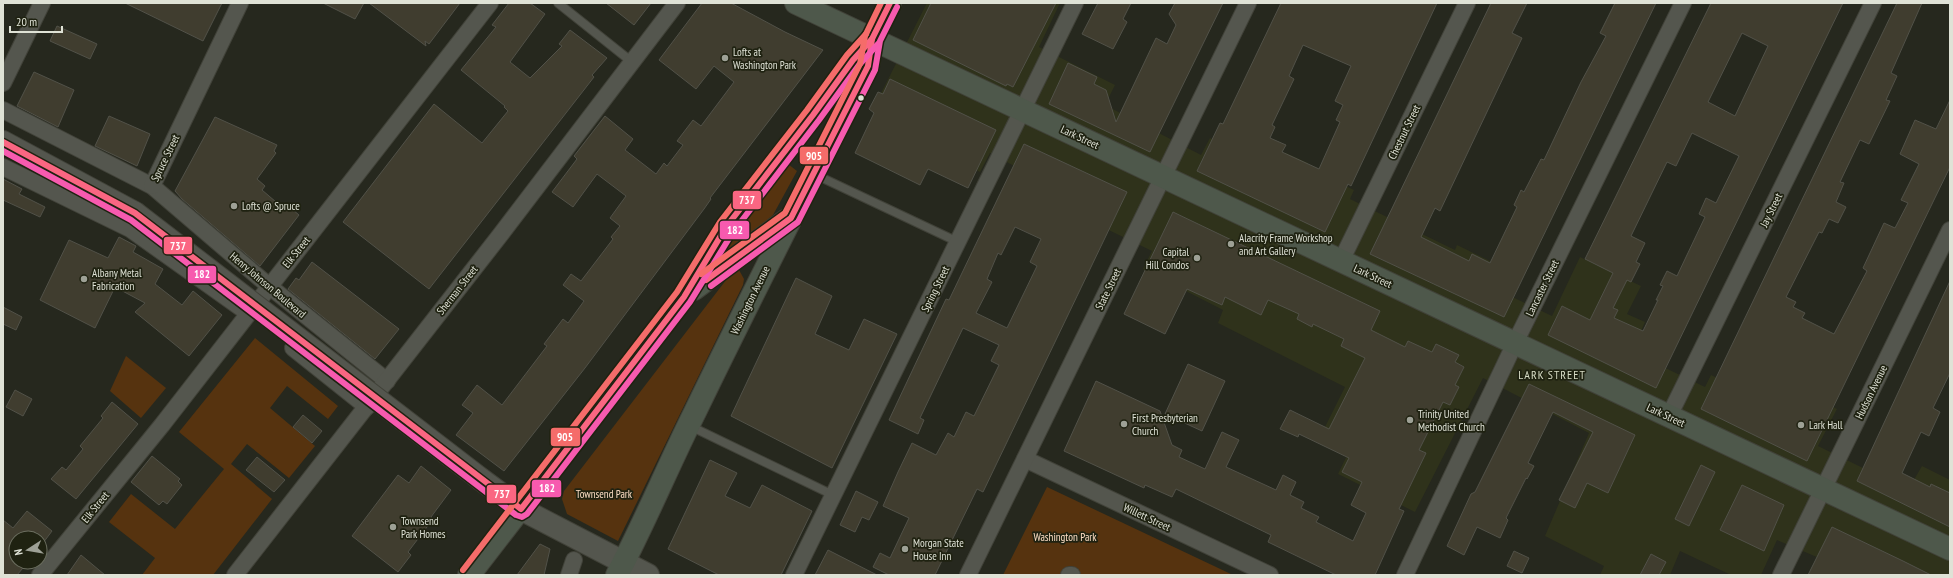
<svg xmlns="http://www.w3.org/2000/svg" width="1953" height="578" font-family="'PT Sans Narrow',sans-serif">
	<rect width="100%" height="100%" fill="#26281e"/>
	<polygon fill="#2f321b" points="927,3 1060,3 1039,47 1115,85 1105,105 1201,155 1210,138 1278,171 1286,153 1308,163 1307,167 1354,190 1350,199 1455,250 1457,245 1490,261 1481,282 1552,316 1580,257 1641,286 1627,314 1645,322 1632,352 1705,387 1711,375 1769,403 1780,381 1837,409 1818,446 1908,490 1922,466 1950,480 1950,575 1843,575 1845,569 1777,540 1761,575 1731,575 1680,551 1670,575 1600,575 1604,566 1545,536 1589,433 1483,378 1415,512 1338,474 1354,441 1325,427 1345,387 1218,323 1223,310 1143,269 1152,251 1055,204 1029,174 990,153 980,172 905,134 879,97"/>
	<g fill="#56330f">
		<polygon points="788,164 797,171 773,215 731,249 725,246"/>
		<polygon points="739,270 744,279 743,285 618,541 567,514 562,499 564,491 733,271"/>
		<polygon points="255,338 338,406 328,419 287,386 270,408 315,446 289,478 247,444 231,464 272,499 213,575 142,575 155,558 109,522 131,494 175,529 224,469 179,432"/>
		<polygon points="126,356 166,388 141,418 110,391"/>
		<polygon points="1047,487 1233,575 1003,575"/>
	</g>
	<g fill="#403d2f" stroke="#515148" fill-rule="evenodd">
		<polygon points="125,3 222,3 203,41"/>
		<polygon points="323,3 364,3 355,19"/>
		<polygon points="369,3 460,3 429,44 425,41 426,46"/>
		<polygon points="509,3 530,3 545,14 510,62 530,78 562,46 559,44 570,30 607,58 592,75 594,77 429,289 343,222 434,104 482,143 508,111 504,107 505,106 461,70 496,27 492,25"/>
		<polygon points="606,3 651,3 634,25"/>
		<polygon points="702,3 731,3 785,32 823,50 710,198 711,199 704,209 585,368 504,471 456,435 473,413 462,405 477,385 502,405 547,346 544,344 563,319 568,323 584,301 563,285 571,274 581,281 613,239 611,237 620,226 610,218 626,196 597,174 573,207 552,192 577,159 574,156 605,116 633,139 625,150 656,174 664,163 667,166 683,145 677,141 693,120 701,126 734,82 714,66 696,89 659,60"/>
		<polygon points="931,3 1056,3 1013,87 1007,84 1006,86 913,40"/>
		<polygon points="1098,3 1131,3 1123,19 1127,22 1113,49 1082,34"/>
		<polygon points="1175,3 1223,3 1150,152 1049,104 1068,63 1097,77 1094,84 1106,90 1116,122 1156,38 1167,44 1176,25 1169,14"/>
		<path d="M1281,3H1437L1351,186L1348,184L1325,232L1197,171L1220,123L1223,124ZM1303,45L1351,66L1335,101L1343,105L1336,120L1340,122L1319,169L1282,152L1286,145L1270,138L1275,127L1272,125L1294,79L1289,76Z"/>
		<polygon points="1491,3 1527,3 1512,33 1522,38 1440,211 1435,208 1421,237 1469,261 1472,254 1490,263 1517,207 1514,205 1521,190 1524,192 1541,159 1544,160 1581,82 1606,36 1600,33 1615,3 1656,3 1504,317 1370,254"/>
		<path d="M1711,3H1843L1656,388L1548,335L1562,306L1590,320L1613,273L1585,259ZM1742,33L1768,46L1735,116L1708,102ZM1692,133L1739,156L1716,203L1706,198L1699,214L1705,217L1677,276L1667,271L1660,285L1663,286L1656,300H1658L1643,331L1614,318L1618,310L1613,308L1627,280L1631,282L1640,264L1636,262L1645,243L1631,236L1667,162L1676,166Z"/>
		<polygon points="1897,3 1922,3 1891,73 1897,76 1886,100 1890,101 1869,144 1860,140 1840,182 1844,183 1836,202 1846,207 1838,223 1829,219 1822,233 1819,232 1786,297 1796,302 1793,307 1805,313 1802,318 1834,334 1867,271 1863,268 1884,223 1895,228 1908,203 1901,200 1919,164 1900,154 1915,120 1936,129 1950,100 1950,167 1807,461 1701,409"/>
		<polygon points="57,26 97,44 90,59 50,41"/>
		<polygon points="34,72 74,90 58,127 17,106"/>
		<polygon points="890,79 996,130 968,188 928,169 920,185 855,153 874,113 869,109 878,92 883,94"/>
		<polygon points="109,116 150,134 137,166 95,146"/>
		<polygon points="215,117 277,145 274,151 276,153 257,179 265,186 262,190 283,208 286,204 299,215 260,266 182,199 175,191"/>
		<path d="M1024,144L1127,192L983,492L977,489L935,575H889L873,567L880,553L890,558L909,518L883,506L898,472L912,443L936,455L948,433L954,437L966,412L974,416L999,365L991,361L999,345L963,328L920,418L924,420L918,434L889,420L946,299L949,300ZM1015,227L1041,239L1030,262L1037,266L1007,328L976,313L992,282L987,279L998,253L1001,255Z"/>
		<polygon points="3,179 22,189 19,194 45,207 40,217 3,200"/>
		<polygon points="1173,212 1380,311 1371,330 1405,347 1408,341 1432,352 1436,344 1459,355 1455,362 1464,367 1455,385 1459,387 1450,405 1443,402 1419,450 1426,453 1399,509 1404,511 1375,575 1336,575 1268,542 1271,535 1176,489 1172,497 1145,485 1144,488 1064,451 1096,381 1160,411 1172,445 1182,450 1179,457 1205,469 1222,432 1239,440 1226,467 1276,490 1283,475 1296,482 1290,495 1304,502 1301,508 1319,517 1316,522 1353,541 1366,513 1351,505 1362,482 1342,472 1349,458 1299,434 1298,437 1280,429 1290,410 1329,429 1365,358 1341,346 1344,339 1313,324 1312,327 1297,319 1299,314 1268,300 1261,315 1225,297 1222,305 1187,289 1165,334 1124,314"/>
		<polygon points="119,237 136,246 133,252 163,269 155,284 182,305 193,291 222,315 189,356 135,312 145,303 115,287 95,328 40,300 69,240 108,258"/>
		<polygon points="312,262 399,329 375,359 288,289 296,278 299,280"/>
		<polygon points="796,278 832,296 815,334 849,350 864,319 897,334 832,468 731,416"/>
		<polygon points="1950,281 1950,373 1933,408 1940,412 1929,436 1921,432 1902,473 1930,487 1931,484 1950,493 1950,527 1857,481"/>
		<polygon points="3,307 22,317 16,330 3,324"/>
		<polygon points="1188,364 1225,381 1202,431 1165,414"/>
		<polygon points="1529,384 1635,435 1608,493 1587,483 1575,508 1559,500 1593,432 1553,412 1528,463 1534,466 1527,479 1526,478 1506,518 1508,520 1500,538 1477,527 1464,555 1447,546 1471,494 1475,492"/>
		<polygon points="15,390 32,399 23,416 6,407"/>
		<polygon points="112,402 138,424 76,499 51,479 62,467 66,470 83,449 80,446 103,418 101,416"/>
		<polygon points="303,415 322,431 312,443 293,427"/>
		<polygon points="152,456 180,479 178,481 182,485 167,504 163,501 159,505 131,482"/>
		<polygon points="257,457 285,480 274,492 246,470"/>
		<polygon points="710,460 737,473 725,496 750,508 762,485 812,511 781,575 719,575 668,549"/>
		<polygon points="1701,465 1715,472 1689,526 1675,519"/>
		<polygon points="421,466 451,490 431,517 433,519 408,552 411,555 398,572 352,536 398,475 409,483"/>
		<polygon points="1742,485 1784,505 1764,551 1720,530"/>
		<polygon points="856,491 878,502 869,520 862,517 855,532 840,525"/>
		<polygon points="27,511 52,531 40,547 40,538 16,538 16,562 28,562 17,575 3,575 3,520 13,528"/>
		<polygon points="1832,527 1903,561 1931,575 1808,575"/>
		<polygon points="540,544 550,549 544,575 517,575"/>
		<polygon points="828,550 877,575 815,575"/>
		<polygon points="1514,551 1529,558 1522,573 1507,566"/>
		<polygon points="1651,554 1666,562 1659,575 1640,575"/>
		<polygon points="81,555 105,575 67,575"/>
	</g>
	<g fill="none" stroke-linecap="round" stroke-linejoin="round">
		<defs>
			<g id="lane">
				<polyline points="558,3 632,62"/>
				<polyline points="814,174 958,242"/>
				<polyline points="690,426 833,495"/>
			</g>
			<g id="street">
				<polyline points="3,83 42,3"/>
				<polyline points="3,110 152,186 269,286 387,381"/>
				<polyline points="3,167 130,229 248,313"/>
				<polyline points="152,186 240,3"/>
				<polyline points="1341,261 1467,3"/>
				<polyline points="293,348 367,407"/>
				<polyline points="1669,416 1873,3"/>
				<polyline points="1025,459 1270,575"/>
				<polyline points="40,575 162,425 490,3"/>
				<polyline points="235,575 501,234 677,3"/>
				<polyline points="569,575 574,560"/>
				<polyline points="794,575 1075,3"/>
				<polyline points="968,575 1248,3"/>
				<polyline points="1069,575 1072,575"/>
				<polyline points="1405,575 1515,343 1683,3"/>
				<polyline points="1781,575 1950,230"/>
			</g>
			<g id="secondary">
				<polyline points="3,142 135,213"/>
				<polyline points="482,480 521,509 648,575"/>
			</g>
			<g id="primary">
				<polyline points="796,3 1950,549"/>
				<polyline points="694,289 787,220"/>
				<polyline points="469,575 684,297 726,227 813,115 853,60 872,39"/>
				<path d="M617,575C645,522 668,466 695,412C751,296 810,181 868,66L872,39L890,3"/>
			</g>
		</defs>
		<use href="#lane" stroke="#414239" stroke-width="10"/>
		<use href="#street" stroke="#414239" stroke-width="18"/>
		<use href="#secondary" stroke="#414239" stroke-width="24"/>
		<use href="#primary" stroke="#414239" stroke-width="24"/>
		<use href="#lane" stroke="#54564e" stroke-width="8"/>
		<use href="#street" stroke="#54564e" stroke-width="16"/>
		<use href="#secondary" stroke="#54564e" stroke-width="22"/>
		<use href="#primary" stroke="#4e584b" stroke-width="22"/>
		<defs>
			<polyline id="secondary-bridge" points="135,213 482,480"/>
		</defs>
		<use href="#secondary-bridge" stroke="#414239" stroke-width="24" stroke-linecap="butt"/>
		<use href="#secondary-bridge" stroke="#54564e" stroke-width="22"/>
		<defs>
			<g id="bus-1">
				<polyline points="3,142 135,213 521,509 684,297 726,227 813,115 853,60 872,39"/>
				<polyline points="706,280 791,218 868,66 872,39 890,3"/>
			</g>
			<g id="bus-2">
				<polyline points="3,151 131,220 516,515 522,517 527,514 690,302 733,232 819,120 859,65 878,44"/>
				<polyline points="711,286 798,222 875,70 880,41 897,7"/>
			</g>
			<g id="bus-3">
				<polyline points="701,274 785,213 860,64 865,36 881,3"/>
				<polyline points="463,570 677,292 720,222 807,110 847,55 866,34"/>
			</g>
		</defs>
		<use href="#bus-1" stroke="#1f2211" stroke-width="9"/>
		<use href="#bus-2" stroke="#1f2211" stroke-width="9"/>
		<use href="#bus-3" stroke="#1f2211" stroke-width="9"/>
		<use href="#bus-1" stroke="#fa6682" stroke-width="6"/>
		<use href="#bus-2" stroke="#f75aaf" stroke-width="6"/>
		<use href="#bus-3" stroke="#f56c6a" stroke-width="6"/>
	</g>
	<g fill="#9ea196" stroke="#1f2211" stroke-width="1.5">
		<circle cx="725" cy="58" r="4"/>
		<circle cx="234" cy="206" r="4"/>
		<circle cx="1231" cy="244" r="4"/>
		<circle cx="1197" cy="258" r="4"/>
		<circle cx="84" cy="279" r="4"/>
		<circle cx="1410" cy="420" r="4"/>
		<circle cx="1124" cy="424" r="4"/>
		<circle cx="1801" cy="425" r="4"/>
		<circle cx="393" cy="527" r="4"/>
		<circle cx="905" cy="549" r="4"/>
	</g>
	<circle fill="#dfe2d6" stroke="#1f2211" stroke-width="1.5" cx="861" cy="98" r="3.5"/>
	<g text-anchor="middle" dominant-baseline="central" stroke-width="3.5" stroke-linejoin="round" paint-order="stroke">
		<g font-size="11" fill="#dfe2d6" stroke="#1f2211" text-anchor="start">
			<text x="733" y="52">Lofts at<tspan x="733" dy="13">Washington Park</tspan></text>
			<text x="242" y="206">Lofts @ Spruce</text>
			<text x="1239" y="238">Alacrity Frame Workshop<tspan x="1239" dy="13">and Art Gallery</tspan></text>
			<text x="1189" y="252" text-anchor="end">Capital<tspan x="1189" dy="13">Hill Condos</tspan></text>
			<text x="92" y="273">Albany Metal<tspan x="92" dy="13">Fabrication</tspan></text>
			<text x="1418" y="414">Trinity United<tspan x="1418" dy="13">Methodist Church</tspan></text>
			<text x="1132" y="418">First Presbyterian<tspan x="1132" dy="13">Church</tspan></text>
			<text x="1809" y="425">Lark Hall</text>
			<text x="401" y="521">Townsend<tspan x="401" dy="13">Park Homes</tspan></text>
			<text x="913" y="543">Morgan State<tspan x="913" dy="13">House Inn</tspan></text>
		</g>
		<g font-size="11" fill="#dfe2d6" stroke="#1f2211">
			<text transform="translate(1404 132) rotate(-64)">Chestnut Street</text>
			<text transform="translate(1080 137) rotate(25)">Lark Street</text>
			<text transform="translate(165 158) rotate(-64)">Spruce Street</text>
			<text transform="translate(1771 210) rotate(-64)">Jay Street</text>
			<text transform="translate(296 252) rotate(-51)">Elk Street</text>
			<text transform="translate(1373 276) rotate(25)">Lark Street</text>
			<text transform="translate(268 285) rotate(40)">Henry Johnson Boulevard</text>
			<text transform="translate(1542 288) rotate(-64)">Lancaster Street</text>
			<text transform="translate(935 289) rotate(-64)">Spring Street</text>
			<text transform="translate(1108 289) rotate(-64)">State Street</text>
			<text transform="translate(457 290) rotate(-52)">Sherman Street</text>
			<text transform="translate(750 300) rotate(-64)">Washington Avenue</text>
			<text transform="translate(1871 392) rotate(-64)">Hudson Avenue</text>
			<text transform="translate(1666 415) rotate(25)">Lark Street</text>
			<text transform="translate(95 507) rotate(-51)">Elk Street</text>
			<text transform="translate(1147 517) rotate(25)">Willett Street</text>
		</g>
		<g font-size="11" fill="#fedec5" stroke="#1f2211">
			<text x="604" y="494">Townsend Park</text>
			<text x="1065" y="537">Washington Park</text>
		</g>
		<g font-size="12" letter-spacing="1" fill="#d7dcc5" stroke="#1f2211">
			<text x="1552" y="374">LARK STREET</text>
		</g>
	</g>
	<g stroke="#1f2211" stroke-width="1.5">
		<rect x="799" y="146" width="30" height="19" rx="4" fill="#f56c6a"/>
		<rect x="732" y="190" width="30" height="20" rx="4" fill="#fa6682"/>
		<rect x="719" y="220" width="31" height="20" rx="4" fill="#f75aaf"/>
		<rect x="163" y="236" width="30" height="19" rx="4" fill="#fa6682"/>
		<rect x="187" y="265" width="30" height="19" rx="4" fill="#f75aaf"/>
		<rect x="550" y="427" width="31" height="20" rx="4" fill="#f56c6a"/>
		<rect x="531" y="479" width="31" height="19" rx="4" fill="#f75aaf"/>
		<rect x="486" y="484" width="31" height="20" rx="4" fill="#fa6682"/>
	</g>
	<g font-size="11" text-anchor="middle" font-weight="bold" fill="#fff">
		<text x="814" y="160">905</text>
		<text x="747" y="204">737</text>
		<text x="735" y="234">182</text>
		<text x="178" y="250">737</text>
		<text x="202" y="278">182</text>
		<text x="565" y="441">905</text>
		<text x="547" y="492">182</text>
		<text x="502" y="498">737</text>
	</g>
	<rect width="1953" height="578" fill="none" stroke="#dfe2d6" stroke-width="8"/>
	<g transform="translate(28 550) rotate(258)"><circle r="19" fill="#1f2211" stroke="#6c6f60"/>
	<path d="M0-3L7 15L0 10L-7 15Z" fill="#9ea196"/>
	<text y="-6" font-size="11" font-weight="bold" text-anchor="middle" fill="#dfe2d6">N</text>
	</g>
	<path d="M10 26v6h52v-6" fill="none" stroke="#dfe2d6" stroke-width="2"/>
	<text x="16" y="26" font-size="12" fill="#dfe2d6" stroke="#1f2211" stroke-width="3" paint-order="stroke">20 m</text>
</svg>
